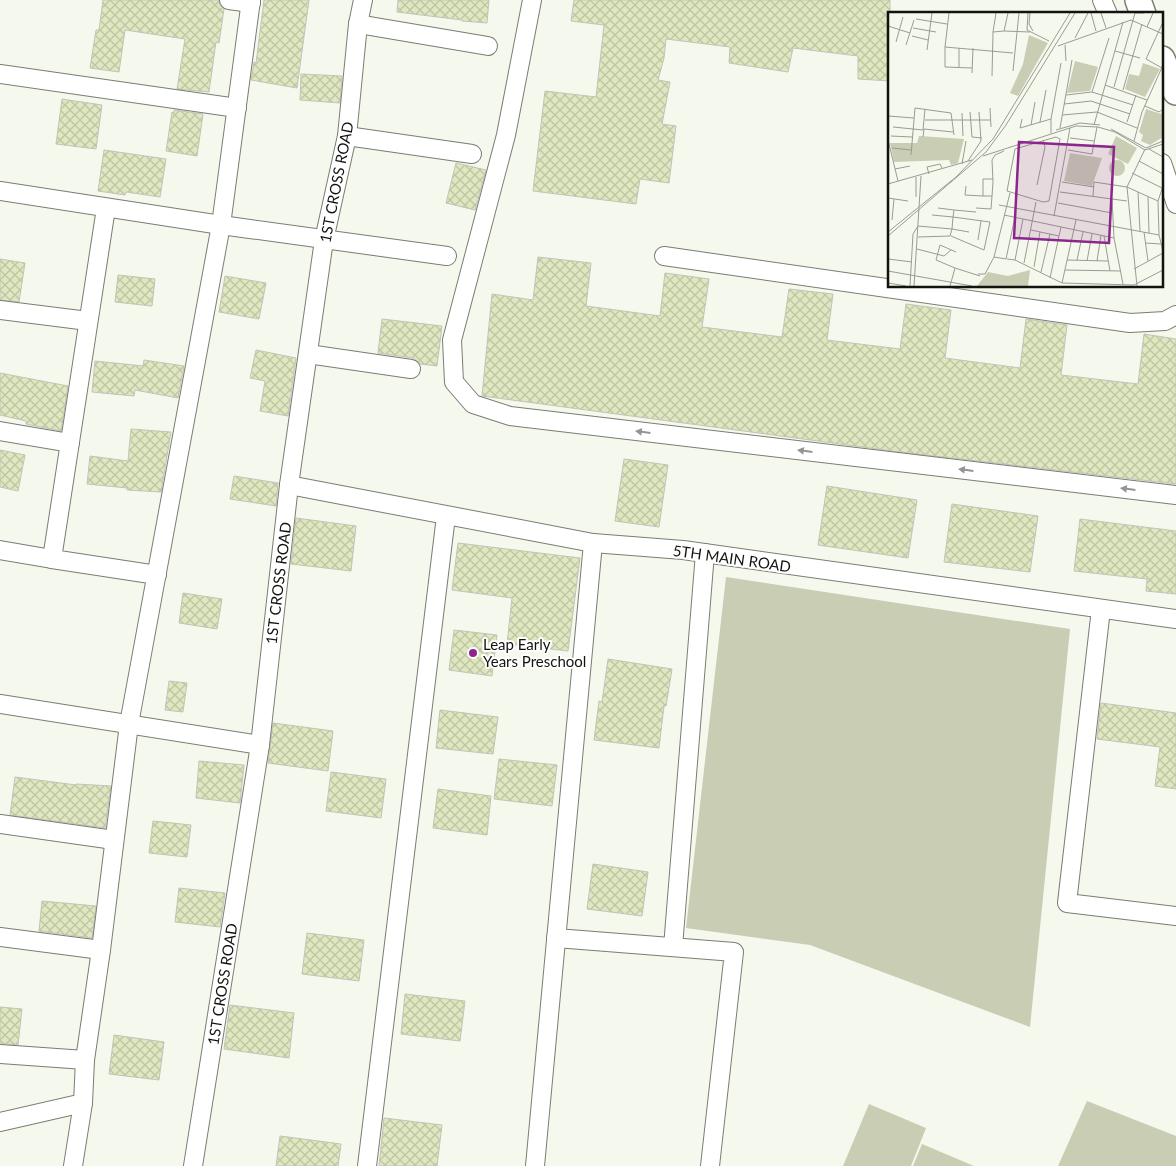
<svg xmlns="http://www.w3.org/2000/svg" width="1176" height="1166" font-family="Lato,sans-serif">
	<defs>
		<pattern id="building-cross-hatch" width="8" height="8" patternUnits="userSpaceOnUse" patternTransform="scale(1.25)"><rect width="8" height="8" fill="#dee7bf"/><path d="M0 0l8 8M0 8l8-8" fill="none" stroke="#bdc5a3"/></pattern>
	</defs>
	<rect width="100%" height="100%" fill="#f5f8ec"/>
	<g fill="#c8cdb4">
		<polygon points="726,577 1070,629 1030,1027 810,945 686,928"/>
		<polygon points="1087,1101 1176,1136 1176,1166 1058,1166"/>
		<polygon points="869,1104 926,1128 911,1166 843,1166"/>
		<polygon points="922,1144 974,1166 913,1166"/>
	</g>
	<g fill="url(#building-cross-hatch)" stroke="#c1c4b8">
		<polygon points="103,0 219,0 219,4 224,9 219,43 216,42 209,92 177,89 185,39 125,30 119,72 90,68 96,30 99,30"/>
		<polygon points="264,0 309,0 297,88 251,80 254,62 256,63"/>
		<polygon points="398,0 489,0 487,23 462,21 462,20 397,12"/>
		<polygon points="574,0 890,0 890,81 858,79 858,56 793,48 788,72 729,63 730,47 666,39 664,58 658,80 670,82 662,124 676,126 669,183 640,179 636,204 533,191 545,91 596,97 604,25 571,21"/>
		<polygon points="301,74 342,76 340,103 300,100"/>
		<polygon points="62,99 102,105 96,149 56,144"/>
		<polygon points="174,110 203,114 197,156 166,151 172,112 174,113"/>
		<polygon points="104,150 166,159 160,197 126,192 125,195 98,191"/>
		<polygon points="456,163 486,170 475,210 446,203"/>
		<polygon points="538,257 591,263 586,306 660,316 665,273 709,279 702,327 782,337 789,289 833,294 827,340 900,349 906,304 951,310 945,358 1020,368 1026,319 1067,325 1061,375 1138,384 1144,334 1176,339 1176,484 900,452 482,396 492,294 533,300"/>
		<polygon points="0,259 25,263 19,302 0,300"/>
		<polygon points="118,275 155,279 152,306 115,302"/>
		<polygon points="225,276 266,283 259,319 219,312"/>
		<polygon points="382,319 442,326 437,366 420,364 413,358 378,353"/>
		<polygon points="256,350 296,358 288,416 260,411 265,381 250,378"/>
		<polygon points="144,360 184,366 178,398 135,390 134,396 92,392 95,361 143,366"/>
		<polygon points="0,373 68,386 61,431 26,424 26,421 0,415"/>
		<polygon points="131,429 171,432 161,492 127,490 127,488 87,484 90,456 128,461"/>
		<polygon points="0,450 25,455 18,491 0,487"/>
		<polygon points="624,459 668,465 659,527 615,521"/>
		<polygon points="234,476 278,483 276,506 230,499"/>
		<polygon points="827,486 917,500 908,558 818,545"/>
		<polygon points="952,504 1038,516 1030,572 944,562"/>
		<polygon points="296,518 356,526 351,571 291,564"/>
		<polygon points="1080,519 1176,531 1176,594 1146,591 1147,579 1074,571"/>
		<polygon points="458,543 580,558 568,651 507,644 512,598 452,590"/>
		<polygon points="183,593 222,599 217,629 179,623"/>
		<polygon points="454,630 497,635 492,676 449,670"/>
		<polygon points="608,659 672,669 666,706 664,706 659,748 594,740 599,701 602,702"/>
		<polygon points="169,681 187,683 183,712 165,710"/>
		<polygon points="1101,703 1176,713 1176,789 1155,786 1160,747 1097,739"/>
		<polygon points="440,710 498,717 493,754 436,748"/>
		<polygon points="273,723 333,731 328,771 268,763"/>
		<polygon points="499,759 557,765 552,806 494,799"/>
		<polygon points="199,761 244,765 240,803 196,798"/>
		<polygon points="331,772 386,779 381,818 326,811"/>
		<polygon points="15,777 76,785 76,784 111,786 105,828 10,815"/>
		<polygon points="438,789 491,796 487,835 433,828"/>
		<polygon points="153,821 191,825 187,857 149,853"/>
		<polygon points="593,864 648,872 642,916 587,909"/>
		<polygon points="179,888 225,893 220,927 175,922"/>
		<polygon points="42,901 96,906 92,938 39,931"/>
		<polygon points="307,933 364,940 359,981 302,974"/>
		<polygon points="405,994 465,1001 460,1041 401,1034"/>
		<polygon points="230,1005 294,1013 289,1058 224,1049"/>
		<polygon points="0,1007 22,1009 18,1045 0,1043"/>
		<polygon points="114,1035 164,1042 159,1080 109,1074"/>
		<polygon points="384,1118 442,1125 437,1166 379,1166"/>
		<polygon points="280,1136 341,1144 338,1166 276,1166"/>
	</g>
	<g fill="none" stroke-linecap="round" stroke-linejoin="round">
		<defs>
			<g id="minor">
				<polyline points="229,0 251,3"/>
				<polyline points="532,0 506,135 452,340 454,382 473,404 510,416 1176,495"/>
				<polyline points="1102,0 1108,14"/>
				<polyline points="358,24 488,46"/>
				<polyline points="0,74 237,108"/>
				<polyline points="347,136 472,154"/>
				<polyline points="1162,163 1176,204"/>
				<polyline points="0,191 221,225 447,256"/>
				<polyline points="106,208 52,559 157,575"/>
				<polyline points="664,256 1130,323 1165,321 1176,315"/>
				<polyline points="0,310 88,321"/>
				<polyline points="308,354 411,369"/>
				<polyline points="0,431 70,443"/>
				<polyline points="289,485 593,543 683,550 1176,619"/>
				<polyline points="0,550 52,559"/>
				<polyline points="1101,609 1067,903 1176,916"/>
				<polyline points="0,704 260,745"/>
				<polyline points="0,824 114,840"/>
				<polyline points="0,937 101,950"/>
				<polyline points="556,938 734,952 710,1166"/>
				<polyline points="673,947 705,553"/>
				<polyline points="0,1054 85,1060"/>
				<polyline points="0,1122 83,1103"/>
				<polyline points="73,1166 83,1103 85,1060 101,950 129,724 221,225 251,0"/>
				<polyline points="193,1166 260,745 289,485 324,240 347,136 358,24 363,0"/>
				<polyline points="367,1166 446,516"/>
				<polyline points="535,1166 593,543"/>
			</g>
			<g id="secondary">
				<polyline points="1138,0 1143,14"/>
				<polyline points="1162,59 1176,92"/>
			</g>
		</defs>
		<use href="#minor" stroke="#7a7d72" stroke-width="20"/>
		<use href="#secondary" stroke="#7a7d72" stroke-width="28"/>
		<use href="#minor" stroke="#fff" stroke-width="18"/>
		<use href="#secondary" stroke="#fff" stroke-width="25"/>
	</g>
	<defs><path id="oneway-solid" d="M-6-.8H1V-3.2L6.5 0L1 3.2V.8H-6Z" transform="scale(1.25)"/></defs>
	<g fill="#949593">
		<use href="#oneway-solid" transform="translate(643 432) rotate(-173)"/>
		<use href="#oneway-solid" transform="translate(805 451) rotate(-173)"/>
		<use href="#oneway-solid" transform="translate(966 470) rotate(-173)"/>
		<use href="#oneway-solid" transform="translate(1128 489) rotate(-173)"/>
	</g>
	<circle fill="#8c268c" stroke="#fff" stroke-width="2" cx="473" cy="653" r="5"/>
	<g text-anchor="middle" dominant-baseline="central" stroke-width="4" stroke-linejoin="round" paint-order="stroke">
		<g font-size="15" fill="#12130f" stroke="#fff">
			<text transform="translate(336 182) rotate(-79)">1ST CROSS ROAD</text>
			<text transform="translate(732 558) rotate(8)">5TH MAIN ROAD</text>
			<text transform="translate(278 583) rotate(-83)">1ST CROSS ROAD</text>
			<text transform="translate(222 984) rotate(-81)">1ST CROSS ROAD</text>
		</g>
		<g font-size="15" fill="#12130f" stroke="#fff" text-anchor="start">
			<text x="483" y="644">Leap Early<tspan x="483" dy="17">Years Preschool</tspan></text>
		</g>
	</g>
	<g transform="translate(888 12)">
		<rect width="275" height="275" fill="#f5f8ec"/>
		<path d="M141,23L160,31L130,84L122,81L135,52ZM187,49L210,55L202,79L179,81ZM255,51L272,57L257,85L237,77L241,62L251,64ZM258,97L273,102L275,99V125L262,133L253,129L255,123L251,120ZM31,124L76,127L70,151L63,153L61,148L6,150L2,131H29ZM228,124L249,136L240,152L220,142ZM182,141L214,146L204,174L176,169ZM221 156a8 8 0 1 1 16 0a8 8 0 1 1-16 0ZM142,258L140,274H89L100,260L120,264Z" fill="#c8cdb4"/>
		<path fill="none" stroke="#9a9c94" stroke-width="1" d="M61,1L57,35L125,41M108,1L105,20L116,19M120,1L116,19L142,20M140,1L139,18L161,29M142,1L141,12L145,19M203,1L208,19M213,1L218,16M28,7L59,12M0,14L22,21M259,15L265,1M25,16L48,20M24,24L40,28M187,26L200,1M8,30L15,5M18,33L26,8M177,33L178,49M170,34L243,8L275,22M57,35V55L84,56M71,36V56M39,38L44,1M227,39L252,46M274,56L258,47L275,10M125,59L131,1M84,61L85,36M104,64L105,20M217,73L259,88M226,75L247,1H256M235,78L254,12M204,80L221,26M178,83L204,80L245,93M176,92L203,89L242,102M257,94L271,100L275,97M102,96L103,115M82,100L84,125L94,126M74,101L75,124M174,103L209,100L249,116M0,104L26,106M134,107L132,116L163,107V121M163,107L173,51M37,108H102M152,110L158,78M239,110L248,83M143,113L147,90M206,113L235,10M5,115L35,118L37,97M172,116L184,48M223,117L258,136L275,129M168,118L192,111L212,113M3,124L24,125M35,125L36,117L65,120M168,125L172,127L161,189L155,190L119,179L127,137ZM182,126L206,129M0,128L10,169M246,129L254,100L275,53M4,136L23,138M261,137L275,145M180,138L204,142L209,115M23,143L27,96L63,101L66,123M95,144L188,114L210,115L227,120L257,138L275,132M80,149L93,129L91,100M251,149L275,162M74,152L78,129M7,157L22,154M244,161L274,176M41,162L39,155L52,152L54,156M105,167H95V184H104L105,170L104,148L107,143L116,139M174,170L206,175M0,172L84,148M149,173L157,135L155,128M78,174L77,183L95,184M275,174L270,189L271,223L275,239M172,180L239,189M250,180L252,219M205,184L206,170L239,175L270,189M28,185V165M260,185L261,221M0,186L20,189M224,187L226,226L235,272M170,191L224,201M111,193L271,223M50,196L66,198M88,196L103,197L104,184M44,203L65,205L66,198L88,200M116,203L226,226M166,204L182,116M4,208L6,187M30,214L64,217L65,205L102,210L96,238L63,224M143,218L171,224L173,215M0,220L68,165L105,127L182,1M256,220L260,249M0,224L98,140L118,113L187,1M216,224L222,259M30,225L62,224L64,217L81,220M90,228L93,209M257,231L273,232M29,237L56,244L63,238M106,245L118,247L127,205M0,247L24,250M119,247L127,248L135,207M127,248L174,271L246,273L275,258M179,248L220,249M189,248L195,220M199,249L204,222M209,249L213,223M136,251L148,190M146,255L152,220M67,256L48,248L52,233L68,240M246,257L275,241M177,258L233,259M0,259L84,274M153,260L162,222M90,262H97L106,245L122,181M162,266L171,224M0,271L18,274M174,271L188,208M22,274L25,222L30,214M26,274L33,164M62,274L67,256L92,264M249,274L239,175L257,137"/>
		<path fill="#8c268c" fill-opacity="0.15" stroke="#8c268c" stroke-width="2.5" d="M131,130L226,135L221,231L126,226Z"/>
		<rect width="275" height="275" fill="none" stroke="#12130f" stroke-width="2.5"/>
	</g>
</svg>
